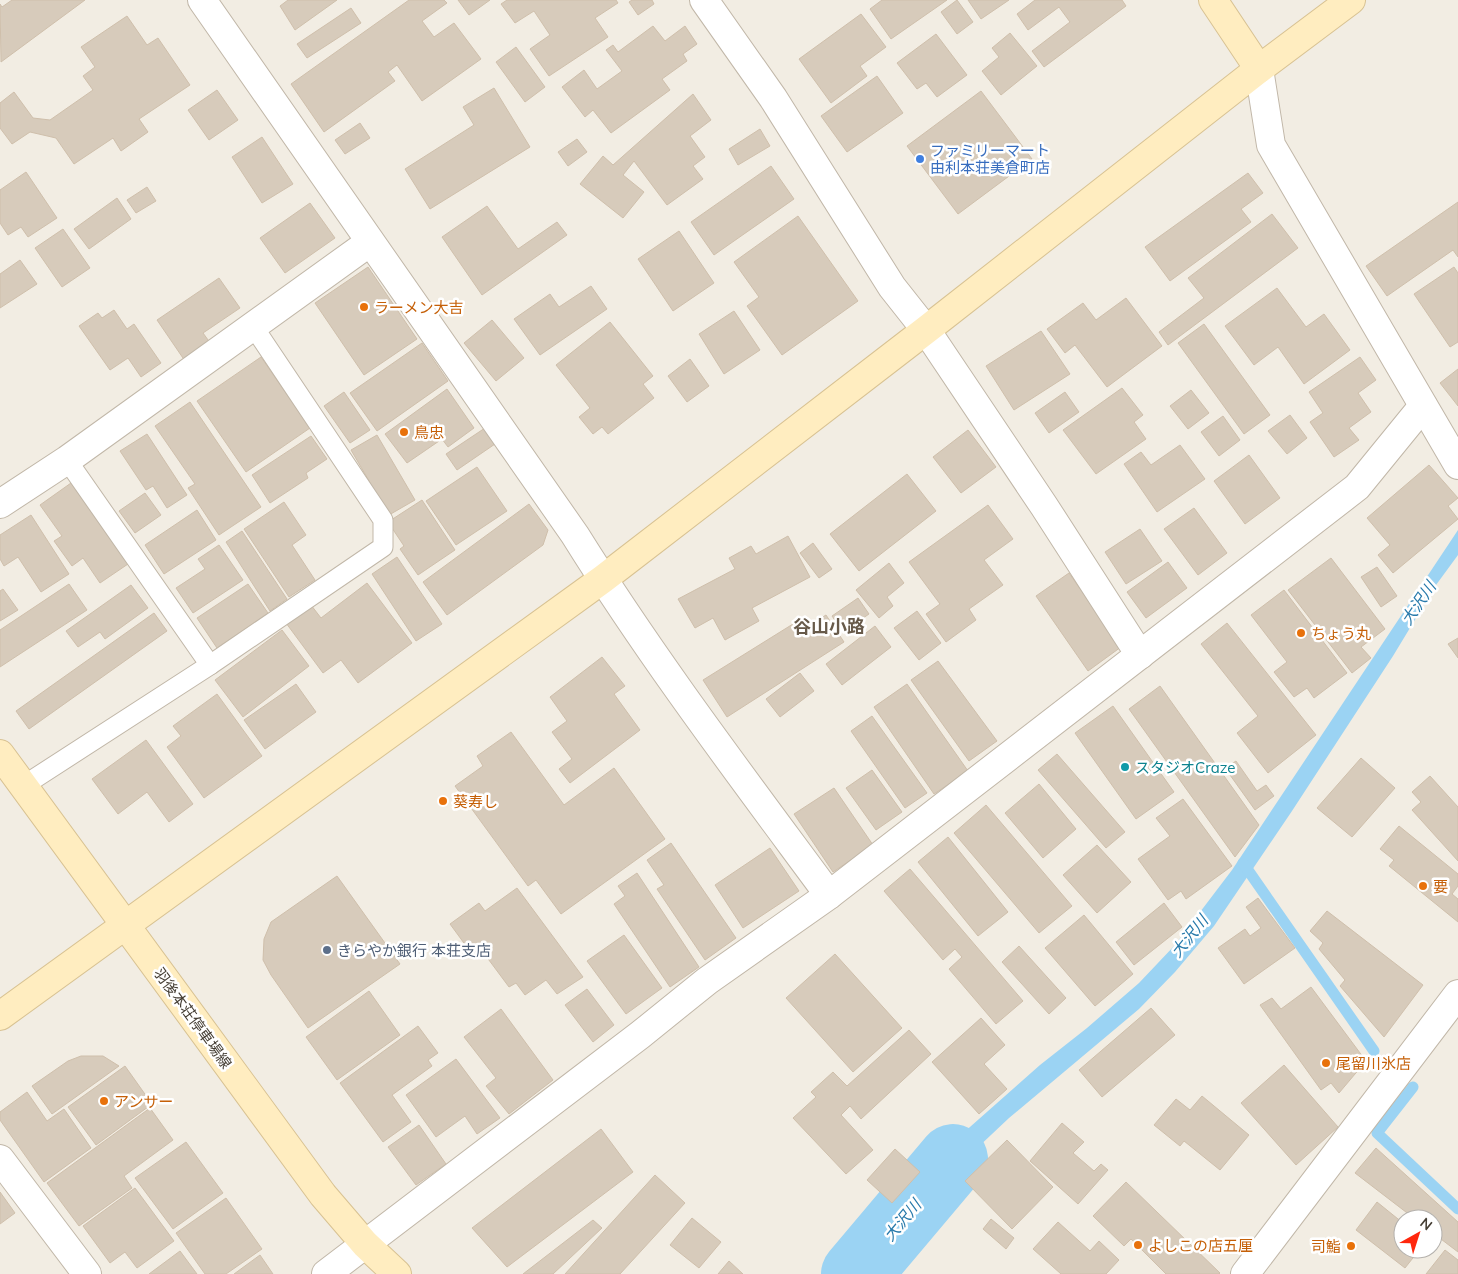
<svg xmlns="http://www.w3.org/2000/svg" width="1458" height="1274" font-family="Mulish,'Noto Sans JP',sans-serif">
	<rect width="100%" height="100%" fill="#f2ede3"/>
	<g fill="#9bd3f3">
		<polygon points="1458,530 1458,555 1436,585 1393,656 1292,811 1214,926 1175,972 1139,1009 1009,1118 956,1168 898,1239 881,1226 953,1142 1040,1065 1087,1028 1139,983 1175,945 1232,870"/>
		<polygon points="864,1248 882,1261 871,1274 842,1274"/>
	</g>
	<g fill="none" stroke-linecap="round" stroke-linejoin="round">
		<g stroke="#9bd3f3" stroke-width="11">
			<polyline points="1243,863 1374,1051"/>
			<polyline points="1413,1087 1377,1133 1458,1209"/>
		</g>
		<polyline stroke="#9bd3f3" stroke-width="70" points="856,1274 953,1159"/>
	</g>
	<g fill="#d7cbbb" stroke="#cfbfab">
		<polygon points="12,0 85,0 1,62 0,4 2,7"/>
		<polygon points="288,0 337,0 295,30 280,6"/>
		<polygon points="409,0 444,0 447,3 422,21 434,37 454,23 481,59 422,101 397,65 388,72 395,81 324,132 291,84"/>
		<polygon points="458,0 490,0 469,15"/>
		<polygon points="507,0 616,0 618,3 595,18 608,37 549,76 530,49 550,35 534,11 515,23 501,4"/>
		<polygon points="632,0 652,0 654,4 638,15 629,2"/>
		<polygon points="882,0 947,0 891,39 870,9"/>
		<polygon points="957,0 973,22 957,34 941,12"/>
		<polygon points="968,0 1009,0 981,19"/>
		<polygon points="1035,0 1122,0 1126,6 1044,67 1032,51 1070,22 1059,7 1028,30 1017,14"/>
		<polygon points="351,8 361,23 307,58 297,44"/>
		<polygon points="861,14 886,47 860,66 867,76 831,103 799,59"/>
		<polygon points="127,16 147,45 158,38 190,85 139,119 148,132 121,151 113,138 74,164 56,138 30,132 12,144 0,128 0,103 14,92 33,118 50,120 93,90 83,76 95,67 81,47"/>
		<polygon points="653,26 665,41 685,26 697,44 683,54 687,61 662,79 670,90 611,133 593,110 585,117 562,87 584,70 597,89 622,71 606,50 613,45 618,52"/>
		<polygon points="1010,33 1037,66 1001,95 982,71 999,57 992,48"/>
		<polygon points="936,34 967,75 937,97 926,83 917,89 897,63"/>
		<polygon points="516,47 545,87 525,102 496,62"/>
		<polygon points="877,76 903,113 847,152 821,116"/>
		<polygon points="494,88 530,147 430,209 405,169 474,125 463,107"/>
		<polygon points="217,90 238,120 209,140 188,110"/>
		<polygon points="981,91 1032,159 958,214 907,146"/>
		<polygon points="693,94 711,120 690,136 705,157 693,166 703,179 667,205 634,161 623,175 644,192 623,218 580,184 603,156 613,165"/>
		<polygon points="360,123 370,138 345,154 335,140"/>
		<polygon points="760,129 770,146 738,165 729,149"/>
		<polygon points="262,137 293,184 262,203 232,157"/>
		<polygon points="577,139 587,152 568,166 558,152"/>
		<polygon points="771,166 794,199 714,255 691,222"/>
		<polygon points="26,172 57,218 28,237 21,227 8,235 0,223 0,190"/>
		<polygon points="1248,173 1263,193 1241,209 1251,222 1170,281 1145,247"/>
		<polygon points="147,187 156,201 136,213 127,200"/>
		<polygon points="117,198 131,219 89,249 74,229"/>
		<polygon points="1458,202 1458,257 1453,250 1387,296 1366,266"/>
		<polygon points="310,203 335,238 285,273 260,238"/>
		<polygon points="487,206 518,249 557,222 567,235 482,295 442,237"/>
		<polygon points="1272,214 1298,248 1168,345 1159,332 1204,298 1188,278"/>
		<polygon points="798,216 858,301 782,355 747,306 759,297 734,262"/>
		<polygon points="63,229 90,268 62,287 35,248"/>
		<polygon points="679,231 714,283 673,311 638,259"/>
		<polygon points="20,260 37,284 0,308 0,274"/>
		<polygon points="368,267 417,339 364,375 315,303"/>
		<polygon points="1454,267 1458,273 1458,342 1450,347 1414,294"/>
		<polygon points="219,278 240,308 203,333 211,344 185,361 157,320"/>
		<polygon points="591,286 607,309 540,355 514,319 550,294 559,307"/>
		<polygon points="1277,288 1306,327 1324,314 1350,350 1304,384 1278,347 1254,365 1225,326"/>
		<polygon points="1126,298 1162,346 1107,387 1075,345 1065,353 1047,329 1083,303 1096,320"/>
		<polygon points="114,310 127,329 134,324 161,363 141,377 128,358 110,370 79,326 98,313 102,318"/>
		<polygon points="734,311 760,350 724,374 699,334"/>
		<polygon points="492,320 524,358 496,381 464,343"/>
		<polygon points="610,322 653,376 643,384 654,398 608,434 602,427 593,434 579,417 590,408 556,365"/>
		<polygon points="1204,324 1270,415 1244,434 1178,343"/>
		<polygon points="1041,331 1070,374 1014,410 986,366"/>
		<polygon points="422,343 448,381 377,431 350,393"/>
		<polygon points="261,357 310,428 246,472 197,401"/>
		<polygon points="1360,357 1376,380 1358,393 1371,412 1349,428 1359,440 1334,457 1310,422 1323,413 1309,392"/>
		<polygon points="690,359 709,386 687,402 668,376"/>
		<polygon points="1458,369 1458,406 1440,383"/>
		<polygon points="1122,388 1143,415 1134,422 1146,439 1096,474 1063,430"/>
		<polygon points="447,389 474,428 448,447 442,439 407,463 385,434"/>
		<polygon points="1191,390 1209,413 1188,429 1170,406"/>
		<polygon points="344,392 370,430 350,443 324,406"/>
		<polygon points="1065,392 1079,412 1049,433 1035,413"/>
		<polygon points="190,402 261,507 219,535 188,488 195,484 155,426"/>
		<polygon points="1290,415 1307,438 1287,454 1268,431"/>
		<polygon points="1223,416 1240,440 1219,456 1201,432"/>
		<polygon points="485,428 495,444 457,470 446,454"/>
		<polygon points="968,430 996,467 961,493 933,457"/>
		<polygon points="147,434 187,495 167,508 153,486 146,490 120,451"/>
		<polygon points="377,435 415,500 389,515 351,450"/>
		<polygon points="311,436 327,459 306,473 308,478 270,503 252,475"/>
		<polygon points="1180,445 1205,479 1157,512 1124,464 1141,452 1151,465"/>
		<polygon points="1249,455 1280,498 1245,524 1214,481"/>
		<polygon points="1429,465 1458,498 1448,506 1458,519 1393,573 1378,555 1390,545 1367,518"/>
		<polygon points="477,467 507,511 456,545 426,501"/>
		<polygon points="907,474 936,511 859,571 830,534"/>
		<polygon points="71,483 128,564 100,583 83,558 72,566 54,541 62,536 40,505"/>
		<polygon points="145,493 161,515 135,533 119,511"/>
		<polygon points="422,500 455,550 418,575 400,549 404,546 388,522"/>
		<polygon points="284,502 306,535 292,545 315,580 289,597 244,529"/>
		<polygon points="529,504 548,530 543,545 447,615 423,582"/>
		<polygon points="988,505 1013,539 984,560 1003,585 969,609 976,620 946,642 926,614 940,604 909,562"/>
		<polygon points="1194,508 1227,553 1198,575 1164,529"/>
		<polygon points="197,510 216,540 164,574 145,545"/>
		<polygon points="31,515 69,574 41,592 18,557 4,566 0,559 0,535"/>
		<polygon points="1140,529 1162,561 1126,584 1105,552"/>
		<polygon points="242,531 287,599 270,611 226,542"/>
		<polygon points="788,536 810,577 752,608 759,621 725,640 713,618 695,628 678,599 735,569 729,558 751,546 756,554"/>
		<polygon points="813,543 832,569 819,578 800,553"/>
		<polygon points="219,545 243,580 193,613 176,588 205,569 198,559"/>
		<polygon points="397,557 442,624 416,641 372,574"/>
		<polygon points="1331,558 1385,629 1361,647 1371,658 1352,673 1288,590"/>
		<polygon points="1168,562 1187,588 1146,618 1127,592"/>
		<polygon points="889,563 904,583 887,597 893,606 879,618 856,590"/>
		<polygon points="1377,567 1397,596 1381,607 1361,577"/>
		<polygon points="1069,573 1121,647 1088,671 1036,596"/>
		<polygon points="367,583 412,643 358,683 341,660 323,673 286,623 311,605 321,618"/>
		<polygon points="69,584 87,610 0,667 0,630"/>
		<polygon points="248,584 268,613 217,648 197,618"/>
		<polygon points="131,585 148,608 105,639 100,632 78,647 66,631"/>
		<polygon points="3,589 18,610 0,621 0,591"/>
		<polygon points="1284,590 1347,673 1314,698 1307,688 1294,697 1274,672 1287,662 1251,615"/>
		<polygon points="858,598 869,614 843,632 832,616"/>
		<polygon points="917,611 941,643 919,660 894,628"/>
		<polygon points="154,613 167,631 29,729 16,711"/>
		<polygon points="826,615 844,642 727,717 703,680 801,619 806,627"/>
		<polygon points="1227,623 1316,735 1268,773 1237,733 1258,716 1201,644"/>
		<polygon points="875,626 891,647 842,685 826,664"/>
		<polygon points="282,630 309,666 243,717 215,680"/>
		<polygon points="1458,638 1458,658 1448,644"/>
		<polygon points="602,657 625,686 614,694 640,730 570,783 559,769 572,759 552,732 567,721 550,697"/>
		<polygon points="938,661 997,741 969,761 911,680"/>
		<polygon points="800,673 814,691 780,717 766,699"/>
		<polygon points="296,684 316,712 265,749 244,720"/>
		<polygon points="907,684 968,771 934,794 874,707"/>
		<polygon points="1160,686 1259,825 1235,857 1129,709"/>
		<polygon points="217,694 262,756 204,798 167,747 181,736 173,726"/>
		<polygon points="1113,706 1174,792 1136,819 1075,733"/>
		<polygon points="872,716 927,793 905,808 851,731"/>
		<polygon points="511,732 564,805 614,768 665,839 561,914 536,880 528,886 455,786 483,766 477,756"/>
		<polygon points="146,740 193,804 169,822 147,792 118,814 92,779"/>
		<polygon points="1057,754 1125,832 1106,848 1038,770"/>
		<polygon points="1361,758 1395,788 1352,837 1317,808"/>
		<polygon points="1236,761 1257,791 1266,785 1274,796 1255,810 1225,768"/>
		<polygon points="872,770 902,812 876,830 846,788"/>
		<polygon points="1430,776 1458,807 1458,861 1412,810 1421,802 1412,792"/>
		<polygon points="1039,784 1076,829 1043,858 1005,813"/>
		<polygon points="834,788 873,845 833,872 794,814"/>
		<polygon points="1183,799 1232,866 1186,899 1181,891 1168,900 1138,859 1170,836 1156,818"/>
		<polygon points="986,805 1072,906 1039,933 954,833"/>
		<polygon points="1399,826 1458,874 1458,886 1452,894 1458,899 1458,922 1389,866 1394,860 1380,849"/>
		<polygon points="948,837 1008,912 978,936 918,862"/>
		<polygon points="671,843 736,938 705,960 657,889 664,885 647,860"/>
		<polygon points="1097,845 1131,882 1097,913 1063,875"/>
		<polygon points="770,848 799,891 743,928 715,885"/>
		<polygon points="910,869 1023,1001 996,1024 949,969 962,957 955,949 943,960 884,891"/>
		<polygon points="637,873 699,967 670,987 614,904 625,896 618,886"/>
		<polygon points="337,876 400,964 308,1028 271,975 263,960 264,939 271,922"/>
		<polygon points="517,888 583,977 557,994 546,980 525,995 516,983 509,987 480,948 472,954 450,924 479,903 485,911"/>
		<polygon points="1258,898 1295,948 1244,984 1218,948 1245,929 1250,936 1261,928 1246,907"/>
		<polygon points="1164,903 1182,927 1134,965 1116,942"/>
		<polygon points="1327,911 1423,985 1384,1037 1340,986 1345,980 1319,949 1323,943 1310,931"/>
		<polygon points="1084,915 1133,974 1095,1006 1045,948"/>
		<polygon points="624,935 662,988 626,1014 587,961"/>
		<polygon points="1019,946 1066,998 1049,1014 1002,962"/>
		<polygon points="835,954 902,1028 853,1072 786,998"/>
		<polygon points="1311,987 1366,1061 1339,1093 1331,1083 1321,1090 1260,1005 1272,998 1281,1009"/>
		<polygon points="587,989 614,1025 593,1042 565,1005"/>
		<polygon points="369,991 400,1035 337,1080 306,1037"/>
		<polygon points="1151,1008 1175,1035 1102,1097 1079,1070"/>
		<polygon points="501,1009 553,1080 509,1114 486,1086 496,1078 464,1037"/>
		<polygon points="981,1018 1005,1045 984,1064 1007,1089 979,1114 932,1062"/>
		<polygon points="418,1026 438,1053 428,1060 432,1066 392,1095 411,1122 383,1142 340,1083"/>
		<polygon points="909,1030 931,1054 861,1119 850,1106 841,1115 873,1150 846,1174 793,1118 816,1097 811,1092 833,1072 847,1086"/>
		<polygon points="81,1056 103,1056 119,1066 52,1114 32,1086 68,1061"/>
		<polygon points="456,1059 500,1118 477,1134 465,1116 436,1137 406,1095"/>
		<polygon points="1284,1065 1338,1127 1296,1165 1241,1103"/>
		<polygon points="125,1066 152,1104 96,1145 68,1107"/>
		<polygon points="27,1092 47,1121 64,1109 91,1148 44,1182 0,1120 0,1112"/>
		<polygon points="1202,1096 1249,1135 1220,1170 1184,1141 1180,1146 1154,1125 1176,1099 1190,1110"/>
		<polygon points="150,1108 173,1140 124,1176 132,1188 79,1226 47,1183"/>
		<polygon points="1062,1123 1084,1142 1073,1153 1094,1171 1101,1164 1108,1170 1078,1204 1030,1161"/>
		<polygon points="419,1125 446,1164 416,1185 388,1147"/>
		<polygon points="601,1129 633,1172 507,1267 472,1228"/>
		<polygon points="1007,1140 1053,1187 1012,1229 965,1181"/>
		<polygon points="186,1142 223,1193 173,1229 135,1178"/>
		<polygon points="1376,1148 1458,1222 1458,1252 1433,1233 1433,1219 1415,1219 1355,1173"/>
		<polygon points="895,1149 920,1172 892,1203 867,1180"/>
		<polygon points="655,1175 685,1203 620,1274 565,1274"/>
		<polygon points="1126,1182 1220,1273 1219,1274 1166,1274 1131,1239 1124,1246 1093,1216"/>
		<polygon points="135,1188 174,1241 137,1268 125,1252 110,1263 83,1226"/>
		<polygon points="0,1192 15,1213 0,1224"/>
		<polygon points="226,1198 262,1249 226,1274 205,1274 176,1233"/>
		<polygon points="1377,1202 1403,1223 1403,1249 1420,1249 1405,1268 1356,1230"/>
		<polygon points="692,1218 721,1242 699,1268 670,1245"/>
		<polygon points="991,1219 1014,1238 1006,1249 983,1229"/>
		<polygon points="593,1220 602,1228 553,1274 523,1274"/>
		<polygon points="1058,1222 1090,1251 1099,1241 1119,1260 1106,1274 1061,1274 1033,1249"/>
		<polygon points="1445,1250 1458,1260 1458,1274 1426,1274"/>
		<polygon points="180,1251 197,1274 149,1274"/>
		<polygon points="260,1255 273,1274 234,1274"/>
		<polygon points="729,1261 743,1274 718,1274"/>
	</g>
	<g fill="none" stroke-linecap="round" stroke-linejoin="round">
		<defs>
			<g id="lane">
				<polyline points="67,460 210,665"/>
				<polyline points="23,786 210,665 383,547 383,520 253,326"/>
			</g>
			<g id="street">
				<path d="M202,0L575,535C653,660 742,777 829,895"/>
				<polyline points="704,0 773,98 892,287 926,330 1044,506 1140,655"/>
				<polyline points="1259,69 1271,145 1458,465"/>
				<polyline points="0,504 67,460 370,242"/>
				<polyline points="0,1159 87,1274"/>
				<polyline points="326,1274 640,1035 707,981 829,895 1357,487 1423,406"/>
				<polyline points="1245,1274 1458,994"/>
			</g>
			<g id="secondary">
				<polyline points="1213,0 1259,69"/>
				<polyline points="0,754 323,1195 365,1244 397,1274"/>
				<polyline points="0,1016 603,579 926,330 1259,69 1351,0"/>
			</g>
		</defs>
		<use href="#lane" stroke="#c1b7a8" stroke-width="21"/>
		<use href="#street" stroke="#c1b7a8" stroke-width="30"/>
		<use href="#secondary" stroke="#d8c292" stroke-width="30"/>
		<use href="#lane" stroke="#fff" stroke-width="19"/>
		<use href="#street" stroke="#fff" stroke-width="28"/>
		<use href="#secondary" stroke="#ffedc0" stroke-width="28"/>
	</g>
	<circle fill="#3f7fe0" stroke="#fff" stroke-width="2" cx="920" cy="159" r="5"/>
	<g fill="#e8710a" stroke="#fff" stroke-width="2">
		<circle cx="364" cy="307" r="5"/>
		<circle cx="404" cy="432" r="5"/>
		<circle cx="1301" cy="633" r="5"/>
		<circle cx="443" cy="801" r="5"/>
		<circle cx="1423" cy="886" r="5"/>
		<circle cx="1326" cy="1063" r="5"/>
		<circle cx="104" cy="1101" r="5"/>
		<circle cx="1138" cy="1245" r="5"/>
		<circle cx="1351" cy="1246" r="5"/>
	</g>
	<circle fill="#0f9aa8" stroke="#fff" stroke-width="2" cx="1125" cy="767" r="5"/>
	<circle fill="#5c6f8a" stroke="#fff" stroke-width="2" cx="327" cy="950" r="5"/>
	<g text-anchor="middle" dominant-baseline="central" stroke-width="5" stroke-linejoin="round" paint-order="stroke">
		<g font-size="15" fill="#366cbe" stroke="#fff" text-anchor="start">
			<text x="930" y="150">ファミリーマート<tspan x="930" dy="17">由利本荘美倉町店</tspan></text>
		</g>
		<g font-size="15" fill="#c56008" stroke="#fff" text-anchor="start">
			<text x="374" y="307">ラーメン大吉</text>
			<text x="414" y="432">鳥忠</text>
			<text x="1311" y="633">ちょう丸</text>
			<text x="453" y="801">葵寿し</text>
			<text x="1433" y="886">要</text>
			<text x="1336" y="1063">尾留川氷店</text>
			<text x="114" y="1101">アンサー</text>
			<text x="1148" y="1245">よしこの店五厘</text>
			<text x="1341" y="1246" text-anchor="end">司鮨</text>
		</g>
		<g font-size="15" fill="#0d838f" stroke="#fff" text-anchor="start">
			<text x="1135" y="767">スタジオCraze</text>
		</g>
		<g font-size="15" fill="#4e5e75" stroke="#fff" text-anchor="start">
			<text x="337" y="950">きらやか銀行 本荘支店</text>
		</g>
		<g font-size="15" fill="#443d33" stroke="#fff">
			<text transform="translate(193 1018) rotate(54)">羽後本荘停車場線</text>
		</g>
		<g font-size="16" font-style="italic" fill="#287aab" stroke="#fff">
			<text transform="translate(1418 603) rotate(-56)">大沢川</text>
			<text transform="translate(1189 936) rotate(-51)">大沢川</text>
			<text transform="translate(902 1220) rotate(-50)">大沢川</text>
		</g>
		<g font-size="18" font-weight="bold" fill="#675a4a" stroke="#fff">
			<text x="829" y="626">谷山小路</text>
		</g>
	</g>
	<g transform="translate(1418 1234) rotate(39)"><circle r="24" fill="#ffffff" stroke="#b4b1ad"/>
	<path d="M0-4L9 19L0 12L-9 19Z" fill="#ff270d"/>
	<text y="-8" font-size="14" font-weight="bold" text-anchor="middle" fill="#443d33">N</text>
	</g>
</svg>
